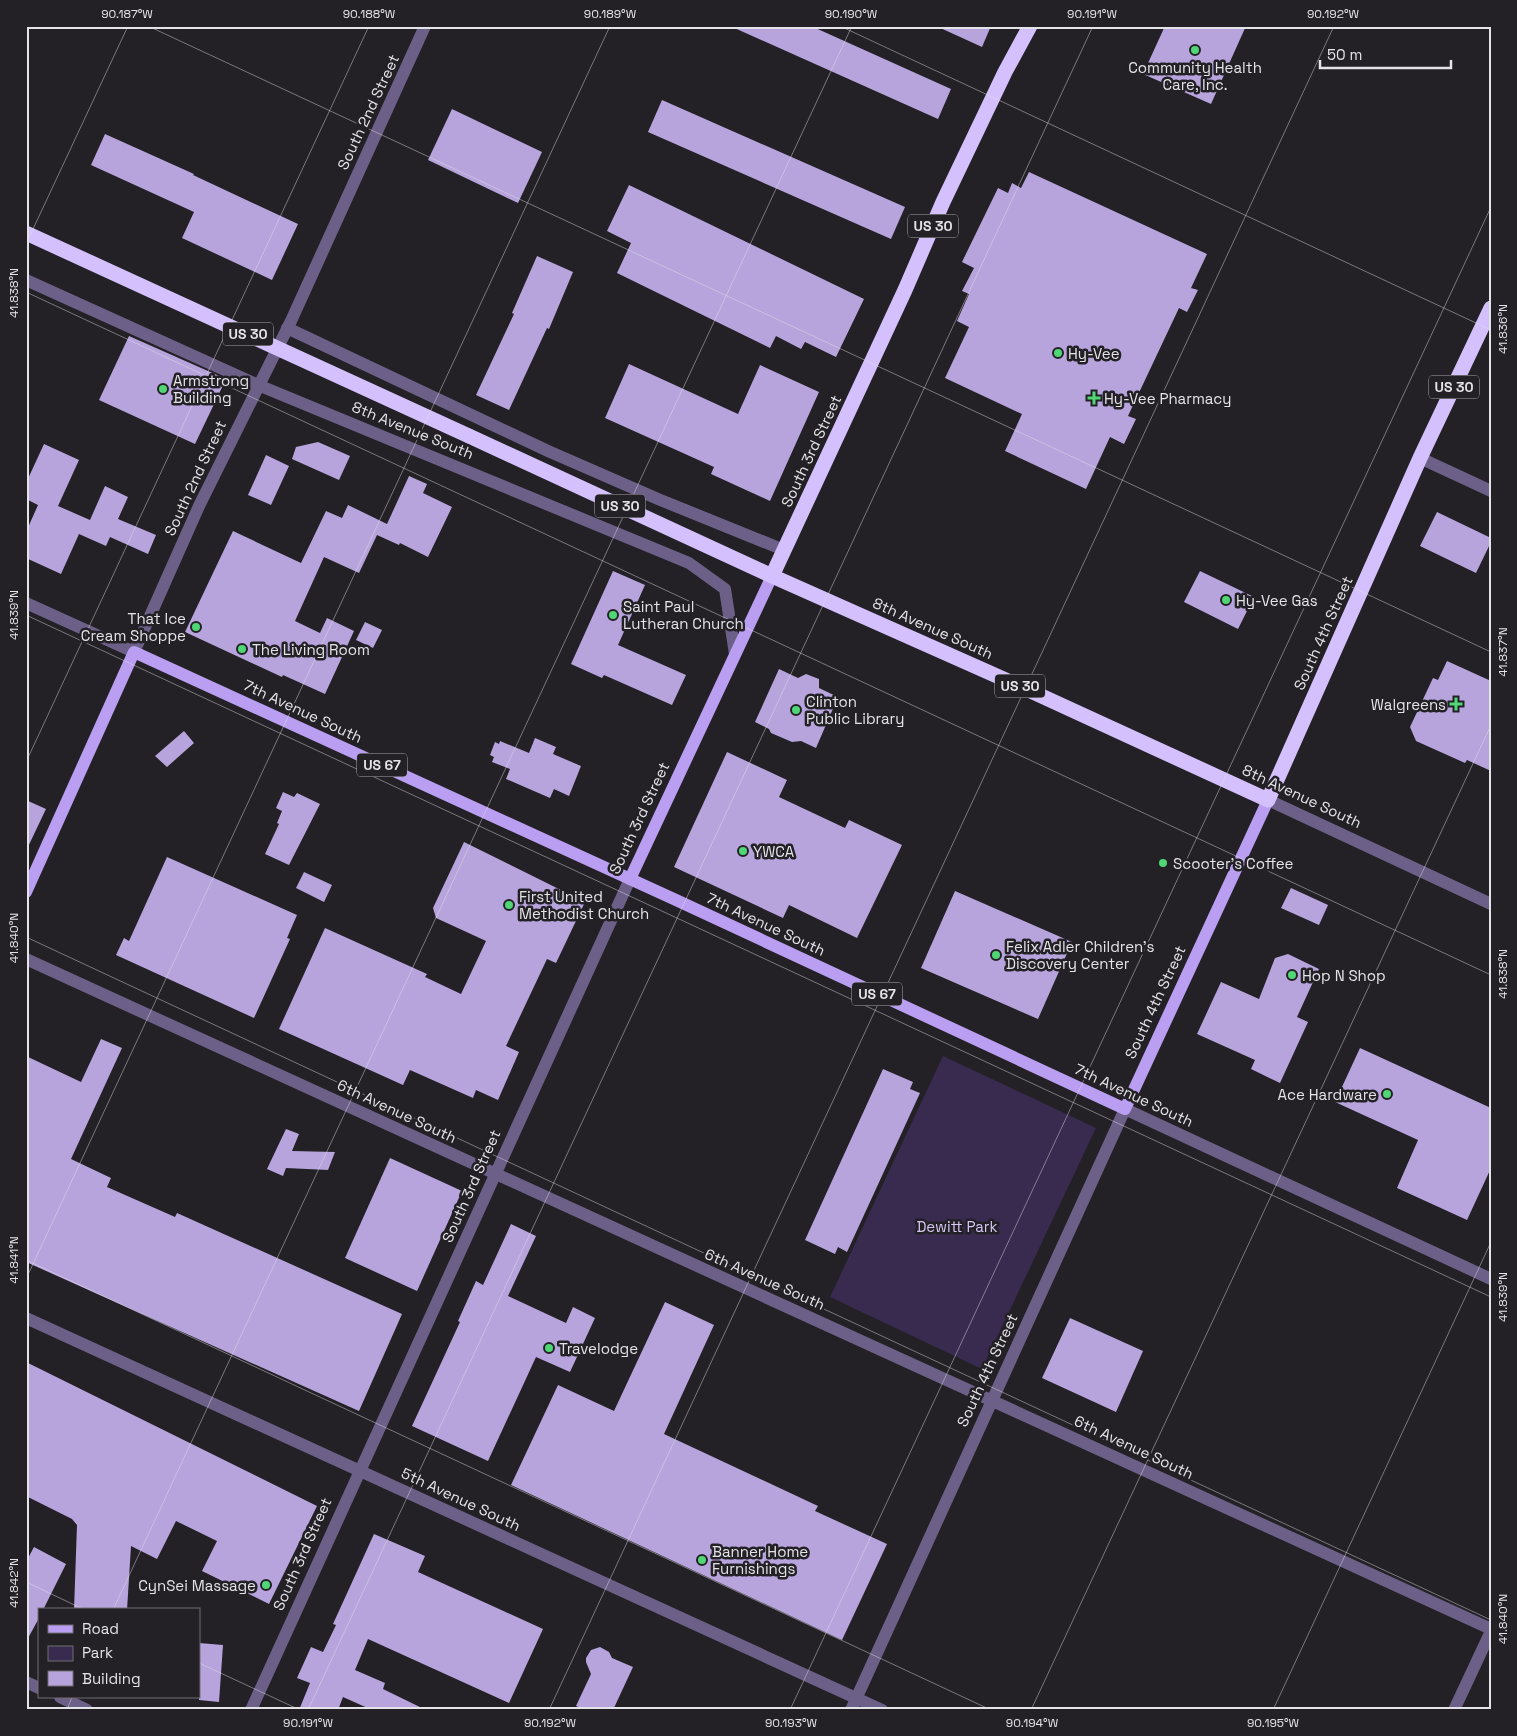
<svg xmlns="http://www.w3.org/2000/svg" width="1517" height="1736" font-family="'Space Grotesk',sans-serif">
	<rect width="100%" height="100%" fill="#232126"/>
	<polygon fill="#382b4f" points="943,1056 1096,1128 982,1369 830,1297"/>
	<g fill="#b7a4dd">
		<polygon points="730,26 811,26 951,89 938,119"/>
		<polygon points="936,26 991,26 982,47"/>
		<polygon points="1165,26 1246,26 1211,104 1143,74"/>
		<polygon points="662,100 905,207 891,239 648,132"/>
		<polygon points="452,109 542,152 518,203 428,160"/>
		<polygon points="105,134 194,174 193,175 298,224 272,280 182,238 194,212 91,165"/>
		<polygon points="1029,172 1207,254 1191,288 1198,290 1187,312 1179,308 1128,416 1136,419 1124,444 1110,437 1086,489 1005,451 1022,414 945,378 969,327 957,321 969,294 962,291 974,268 962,262 998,188 1008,193 1012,183 1021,188"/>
		<polygon points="629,185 864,299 836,357 805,342 801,349 776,336 770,348 617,273 631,243 607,231"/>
		<polygon points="537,256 573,272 549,329 547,328 509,410 476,395 514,314 512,313"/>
		<polygon points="129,336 226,379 195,444 99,400"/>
		<polygon points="629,364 738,414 760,365 819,392 770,501 711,474 714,467 605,418"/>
		<polygon points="318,442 350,456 339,480 292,459 296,447"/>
		<polygon points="44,444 79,460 58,506 90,520 105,486 128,497 118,519 156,535 148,554 110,537 106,546 79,534 61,574 26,558 26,532 38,505 26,499 26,483"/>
		<polygon points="266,455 289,466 271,505 248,495"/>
		<polygon points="409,476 427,484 423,493 452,507 428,557 400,543 399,545 377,535 359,573 324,557 295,621 320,633 327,618 354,631 325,694 283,675 282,677 185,632 233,531 301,563 326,511 342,518 348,505 387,524"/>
		<polygon points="1437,512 1491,538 1491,542 1476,573 1420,546"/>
		<polygon points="613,571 645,585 618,645 686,675 672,705 604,675 602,678 571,664"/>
		<polygon points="1200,571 1254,597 1238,629 1184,602"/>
		<polygon points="365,622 382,630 373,648 356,640"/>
		<polygon points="1447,661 1491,681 1491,771 1467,760 1465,763 1416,741 1410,727 1433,678 1438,680"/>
		<polygon points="779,669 798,678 806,674 819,679 819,688 838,697 816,748 801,741 792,742 771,733 769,729 755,722"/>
		<polygon points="184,731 194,743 167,767 155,756"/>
		<polygon points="535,738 556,747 553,754 581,766 569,796 554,789 550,798 506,779 510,769 492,762 494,757 490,755 495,742 499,744 500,741 529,753"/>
		<polygon points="727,752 787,780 779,797 845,828 849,820 902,845 857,938 789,905 783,918 674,867"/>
		<polygon points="283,792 294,797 297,793 320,804 289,865 265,854 279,824 277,823 282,811 276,808"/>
		<polygon points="26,800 46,809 26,851"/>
		<polygon points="464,842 585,902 556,963 547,959 506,1046 519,1052 498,1100 476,1090 473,1098 410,1070 403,1085 279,1029 325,928 427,974 425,977 461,994 486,941 436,918 433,908"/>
		<polygon points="167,857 297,915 287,938 290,939 254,1018 116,955 124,938 129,941"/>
		<polygon points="304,872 332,885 324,902 296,888"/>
		<polygon points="1291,888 1328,905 1319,925 1281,908"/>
		<polygon points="955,891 1072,942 1038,1019 921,968"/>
		<polygon points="1288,954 1319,969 1297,1017 1308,1022 1280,1083 1251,1069 1255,1060 1197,1034 1221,982 1259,999 1275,958"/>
		<polygon points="101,1039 122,1048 71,1159 111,1178 107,1187 175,1217 177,1213 402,1314 359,1411 26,1262 26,1056 81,1082"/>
		<polygon points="1360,1048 1491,1108 1491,1168 1467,1220 1397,1188 1418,1140 1335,1102"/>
		<polygon points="883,1069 913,1082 910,1089 920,1093 847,1252 838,1247 835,1254 805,1240"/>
		<polygon points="286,1129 299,1134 292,1151 335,1152 328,1170 286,1168 283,1176 267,1169"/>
		<polygon points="390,1158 462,1191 417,1291 345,1258"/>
		<polygon points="511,1224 536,1236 508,1296 566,1323 573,1307 595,1318 570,1372 536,1357 488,1461 412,1426 460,1322 458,1321 476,1281 483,1285"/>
		<polygon points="665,1302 714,1325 664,1434 818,1506 815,1511 887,1544 842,1640 511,1485 558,1385 614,1411"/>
		<polygon points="1070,1318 1143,1351 1116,1412 1042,1378"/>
		<polygon points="26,1362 317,1506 269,1604 202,1571 217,1541 176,1521 157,1559 131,1546 127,1610 74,1610 77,1525 72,1519 26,1496"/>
		<polygon points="374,1534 425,1556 418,1572 543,1629 509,1703 368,1639 355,1670 385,1683 383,1689 426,1710 372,1710 343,1697 338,1710 299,1710 310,1683 297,1678 311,1647 323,1652 336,1625 333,1624"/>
		<polygon points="34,1547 66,1564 43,1610 39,1610 39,1618 26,1642 26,1562"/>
		<polygon points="199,1643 223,1645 219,1702 199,1700"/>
		<polygon points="600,1647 609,1652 612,1658 633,1667 613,1710 586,1710 576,1706 591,1674 586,1662 586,1658 591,1650"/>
	</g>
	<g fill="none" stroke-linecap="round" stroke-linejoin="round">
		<g stroke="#6d6088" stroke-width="12">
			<polyline points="26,280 258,385 689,563 725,589 735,654"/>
			<polyline points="287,328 548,451 658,499 784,550"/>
			<polyline points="1420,458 1491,491"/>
			<polyline points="26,603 134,652 199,506 291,321 425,26"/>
			<polyline points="1268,800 1491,904"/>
			<polyline points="26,959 1491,1629"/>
			<polyline points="26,1318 882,1710"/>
			<polyline points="26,1682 39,1688"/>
			<polyline points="60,1697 87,1710"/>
			<polyline points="251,1710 630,879"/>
			<polyline points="851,1710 1125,1109 1491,1279"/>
			<polyline points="1454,1710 1491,1631"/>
		</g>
		<g stroke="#ba9ef1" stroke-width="12">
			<polyline points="630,879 772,576"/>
			<polyline points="26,892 134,652 676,900 1125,1109 1268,800"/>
		</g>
		<g stroke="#d3c0fc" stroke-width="15">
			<polyline points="469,436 772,576 1024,688 1268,800 1420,458 1491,308"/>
			<polyline points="772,576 905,290 943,202 1005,72 1030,26"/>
		</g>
		<polyline stroke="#d3c0fc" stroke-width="15" points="26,233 469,436"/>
	</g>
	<path fill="none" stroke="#e4e3e7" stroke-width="1" stroke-opacity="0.45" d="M148,26L1491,652M840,26L1491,330M26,244L128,26M26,292L1491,975M26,615L1491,1297M26,762L369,26M26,937L1491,1620M26,1260L991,1710M26,1279L610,26M26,1582L85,1610M113,1610L852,26M199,1663L300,1710M67,1710L72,1697M308,1710L1093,26M549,1710L1334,26M790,1710L1491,207M1031,1710L1491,725M1273,1710L1491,1242"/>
	<g fill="#50d675" stroke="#232126" stroke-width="2">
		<circle cx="1195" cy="50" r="5"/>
		<circle cx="1058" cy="353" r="5"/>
		<circle cx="163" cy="389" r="5"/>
		<path d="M1091.5 390.5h5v5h5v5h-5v5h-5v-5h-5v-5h5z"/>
		<circle cx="1226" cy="600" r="5"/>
		<circle cx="613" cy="615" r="5"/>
		<circle cx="196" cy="627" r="5"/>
		<circle cx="242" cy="649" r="5"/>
		<path d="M1453.5 696.5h5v5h5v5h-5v5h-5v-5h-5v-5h5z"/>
		<circle cx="796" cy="710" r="5"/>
		<circle cx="743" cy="851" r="5"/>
		<circle cx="1163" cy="863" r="5"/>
		<circle cx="509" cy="905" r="5"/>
		<circle cx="996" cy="955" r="5"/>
		<circle cx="1292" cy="975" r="5"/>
		<circle cx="1387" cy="1094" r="5"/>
		<circle cx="549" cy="1348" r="5"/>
		<circle cx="702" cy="1560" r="5"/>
		<circle cx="266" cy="1585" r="5"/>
	</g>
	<g text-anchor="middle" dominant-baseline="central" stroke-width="5" stroke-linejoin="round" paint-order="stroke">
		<g fill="#232126" stroke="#aaa9ad" stroke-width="1">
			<rect x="908" y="214.5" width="50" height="23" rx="4"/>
			<rect x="223" y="322.5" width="50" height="23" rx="4"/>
			<rect x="1429" y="375.5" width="50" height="23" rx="4"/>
			<rect x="595" y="494.5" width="50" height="23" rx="4"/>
			<rect x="995" y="674.5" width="50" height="23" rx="4"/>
			<rect x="357" y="753.5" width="50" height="23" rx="4"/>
			<rect x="852" y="982.5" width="50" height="23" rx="4"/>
		</g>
		<g font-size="14" font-weight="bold" fill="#e4e3e7">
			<text x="933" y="226">US 30</text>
			<text x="248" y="334">US 30</text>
			<text x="1454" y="387">US 30</text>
			<text x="620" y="506">US 30</text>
			<text x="1020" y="686">US 30</text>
			<text x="382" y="765">US 67</text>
			<text x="877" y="994">US 67</text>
		</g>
		<g font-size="15" fill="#e4e3e7" stroke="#232126" text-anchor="start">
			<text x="1195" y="67" text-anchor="middle">Community Health<tspan x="1195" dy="17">Care, Inc.</tspan></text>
			<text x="1068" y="353">Hy-Vee</text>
			<text x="173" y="380">Armstrong<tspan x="173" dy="17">Building</tspan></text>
			<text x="1104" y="398">Hy-Vee Pharmacy</text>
			<text x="1236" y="600">Hy-Vee Gas</text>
			<text x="623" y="606">Saint Paul<tspan x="623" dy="17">Lutheran Church</tspan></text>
			<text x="186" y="618" text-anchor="end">That Ice<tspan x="186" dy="17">Cream Shoppe</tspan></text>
			<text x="252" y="649">The Living Room</text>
			<text x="806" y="701">Clinton<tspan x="806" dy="17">Public Library</tspan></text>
			<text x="1446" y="704" text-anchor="end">Walgreens</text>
			<text x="753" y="851">YWCA</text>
			<text x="1173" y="863">Scooter's Coffee</text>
			<text x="519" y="896">First United<tspan x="519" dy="17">Methodist Church</tspan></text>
			<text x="1006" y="946">Felix Adler Children's<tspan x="1006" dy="17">Discovery Center</tspan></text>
			<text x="1302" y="975">Hop N Shop</text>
			<text x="1377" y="1094" text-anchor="end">Ace Hardware</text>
			<text x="559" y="1348">Travelodge</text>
			<text x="712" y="1551">Banner Home<tspan x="712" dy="17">Furnishings</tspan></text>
			<text x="256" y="1585" text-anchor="end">CynSei Massage</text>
		</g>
		<g font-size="15" fill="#e4e3e7" stroke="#232126">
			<text transform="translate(368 112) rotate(-65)">South 2nd Street</text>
			<text transform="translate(413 430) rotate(22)">8th Avenue South</text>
			<text transform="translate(811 451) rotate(-65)">South 3rd Street</text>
			<text transform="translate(195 478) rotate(-65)">South 2nd Street</text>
			<text transform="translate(933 628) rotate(24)">8th Avenue South</text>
			<text transform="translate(1323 633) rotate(-66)">South 4th Street</text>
			<text transform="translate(303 711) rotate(25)">7th Avenue South</text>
			<text transform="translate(1302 796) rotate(25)">8th Avenue South</text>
			<text transform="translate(639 818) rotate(-65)">South 3rd Street</text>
			<text transform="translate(766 924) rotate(25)">7th Avenue South</text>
			<text transform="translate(1155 1002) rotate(-65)">South 4th Street</text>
			<text transform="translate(1134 1095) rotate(25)">7th Avenue South</text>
			<text transform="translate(397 1111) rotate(25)">6th Avenue South</text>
			<text transform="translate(471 1186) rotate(-66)">South 3rd Street</text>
			<text transform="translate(765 1279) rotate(24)">6th Avenue South</text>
			<text transform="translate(987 1370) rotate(-65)">South 4th Street</text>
			<text transform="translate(1134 1447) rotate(25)">6th Avenue South</text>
			<text transform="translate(461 1499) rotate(25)">5th Avenue South</text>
			<text transform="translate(302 1554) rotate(-66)">South 3rd Street</text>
		</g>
		<g font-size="15" fill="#d5c6f5" stroke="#232126">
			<text x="957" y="1226">Dewitt Park</text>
		</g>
	</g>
	<rect width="1517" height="1736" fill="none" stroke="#232126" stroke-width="55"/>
	<rect x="38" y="1608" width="162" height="90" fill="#232126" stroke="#706f73"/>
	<rect x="48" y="1625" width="25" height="8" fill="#ba9ef1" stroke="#706f73"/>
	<text x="82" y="1634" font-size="15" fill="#e4e3e7">Road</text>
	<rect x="48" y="1646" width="25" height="15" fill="#382b4f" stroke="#706f73"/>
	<text x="82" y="1658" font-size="15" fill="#e4e3e7">Park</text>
	<rect x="48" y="1671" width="25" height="15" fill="#b7a4dd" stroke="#706f73"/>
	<text x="82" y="1684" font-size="15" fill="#e4e3e7">Building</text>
	<path d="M1320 60v8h131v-8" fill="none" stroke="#e4e3e7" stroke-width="2.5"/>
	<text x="1327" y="60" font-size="15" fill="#e4e3e7" stroke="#232126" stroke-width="4" paint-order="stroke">50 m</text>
	<rect x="28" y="28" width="1462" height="1680" fill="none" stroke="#e4e3e7" stroke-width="2"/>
	<g font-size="12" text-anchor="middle" fill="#e4e3e7">
		<text x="127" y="18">90.187°W</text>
		<text x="369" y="18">90.188°W</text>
		<text x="610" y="18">90.189°W</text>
		<text x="851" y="18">90.190°W</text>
		<text x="1092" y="18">90.191°W</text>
		<text x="1333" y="18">90.192°W</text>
		<text transform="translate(14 293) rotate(-90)" y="4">41.838°N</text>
		<text transform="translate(1503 329) rotate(-90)" y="4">41.836°N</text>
		<text transform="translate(14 615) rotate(-90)" y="4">41.839°N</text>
		<text transform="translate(1503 652) rotate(-90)" y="4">41.837°N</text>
		<text transform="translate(14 938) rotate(-90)" y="4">41.840°N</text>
		<text transform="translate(1503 974) rotate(-90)" y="4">41.838°N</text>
		<text transform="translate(14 1260) rotate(-90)" y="4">41.841°N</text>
		<text transform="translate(1503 1297) rotate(-90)" y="4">41.839°N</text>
		<text transform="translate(14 1583) rotate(-90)" y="4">41.842°N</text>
		<text transform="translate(1503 1619) rotate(-90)" y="4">41.840°N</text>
		<text x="308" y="1727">90.191°W</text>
		<text x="550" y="1727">90.192°W</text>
		<text x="791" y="1727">90.193°W</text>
		<text x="1032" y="1727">90.194°W</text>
		<text x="1273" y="1727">90.195°W</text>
	</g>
</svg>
